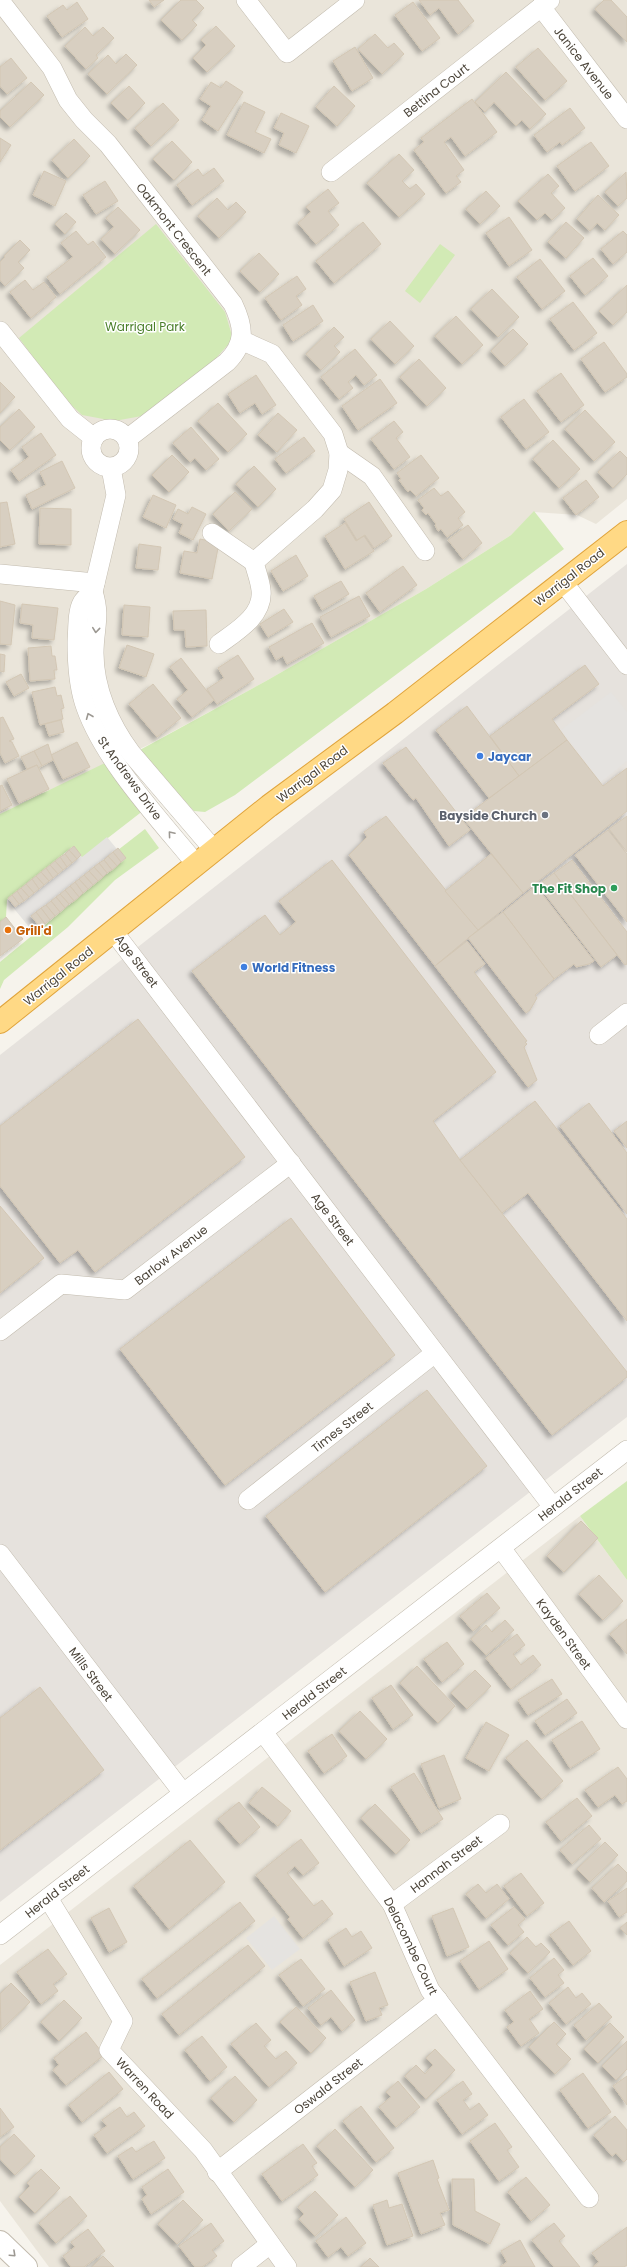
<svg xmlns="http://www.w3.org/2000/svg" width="627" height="2267" font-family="Poppins,sans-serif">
	<defs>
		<filter id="shadow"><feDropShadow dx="-3.5" dy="3.5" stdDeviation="2" flood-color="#0004"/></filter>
	</defs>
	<rect width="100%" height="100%" fill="#f6f3ec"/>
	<g fill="#eae5da">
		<polygon points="0,0 627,0 627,499 596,524 577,515 534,512 511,535 426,589 266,681 148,745 0,814"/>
		<polygon points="580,1516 627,1580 627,2267 49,2267 0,2201 0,1965"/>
	</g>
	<polygon fill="#e6e2dd" points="627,564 627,1417 0,1902 0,1055"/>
	<g fill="#d2eab5">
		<polygon points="156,224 225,312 233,339 203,373 142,416 114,421 82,415 63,397 19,338"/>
		<polygon points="440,244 455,255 420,303 405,291"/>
		<polygon points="534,511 564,549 235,795 205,812 194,811 138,751 266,681 426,589 511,535"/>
		<polygon points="109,761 144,810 82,858 72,847 7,900 6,917 0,922 0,814"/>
		<polygon points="145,829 159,848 115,880 68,927 4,980 0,989 0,962 125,859 118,850"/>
		<polygon points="627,1481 627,1580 580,1516"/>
	</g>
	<g fill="#e5e3e0">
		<polygon points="611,692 627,712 627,761 601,782 561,730"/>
		<polygon points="107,837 125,859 34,933 7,900 73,847 82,857"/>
		<polygon points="274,1916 300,1949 272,1970 246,1938"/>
	</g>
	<g fill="#d8cfc1" stroke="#d3c7b4" filter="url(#shadow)">
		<polygon points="149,0 164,0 154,7"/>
		<polygon points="181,0 196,0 204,8 192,20 197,25 182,40 161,20"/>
		<polygon points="419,0 458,0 474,21 458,34 439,8 430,15"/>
		<polygon points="604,0 611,0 627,17 627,42 595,9"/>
		<polygon points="77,2 88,19 62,37 47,16 63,5 67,10"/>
		<polygon points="413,2 440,38 422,51 395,15"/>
		<polygon points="216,26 235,46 207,72 193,58 206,45 201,40"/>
		<polygon points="85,27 93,36 103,27 114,38 96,55 98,58 86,69 65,46"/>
		<polygon points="375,34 388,48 394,43 404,54 382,74 358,49"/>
		<polygon points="355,47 373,78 352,91 333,61"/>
		<polygon points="538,48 567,81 545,100 516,67"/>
		<polygon points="126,54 137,65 107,94 88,74 108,55 116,64"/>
		<polygon points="11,58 27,78 7,94 0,86 0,67"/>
		<polygon points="506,72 546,114 530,129 522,120 516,126 494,102 485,112 475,102"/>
		<polygon points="226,81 243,92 218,131 202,120 211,106 200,99 211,82 221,88"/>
		<polygon points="31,82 44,95 10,127 0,117 0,111"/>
		<polygon points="129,86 145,103 128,120 111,103"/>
		<polygon points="334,86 355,106 337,126 316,107"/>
		<polygon points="472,99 497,132 465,156 451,137 444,142 464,170 456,176 461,182 446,193 414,150 424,142 421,138"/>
		<polygon points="244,102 265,112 255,132 271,139 264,153 227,135"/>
		<polygon points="163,103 179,120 151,146 135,128"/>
		<polygon points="570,108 585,128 562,145 560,142 547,152 534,135"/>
		<polygon points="281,113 309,126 296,153 279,145 284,133 274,128"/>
		<polygon points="0,138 11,145 0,162"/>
		<polygon points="74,139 90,156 68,178 52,160"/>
		<polygon points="172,141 192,162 174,180 153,159"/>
		<polygon points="591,142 609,166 575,191 557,166"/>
		<polygon points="399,154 414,170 402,181 410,189 416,184 425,194 399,217 367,183"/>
		<polygon points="214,168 224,181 192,205 177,185 198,169 203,176"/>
		<polygon points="44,171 66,181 55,206 33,195"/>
		<polygon points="626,172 627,198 618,206 605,192"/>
		<polygon points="548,174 559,186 551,193 565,208 552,220 545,213 537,220 518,201"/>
		<polygon points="105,181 118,201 96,214 83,195"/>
		<polygon points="328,189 339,203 328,211 339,225 316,244 298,223 311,212 306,207"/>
		<polygon points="486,191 500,206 480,224 466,209"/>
		<polygon points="598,195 619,215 605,230 597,223 590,231 577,219"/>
		<polygon points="217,198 228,210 236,202 246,212 219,238 198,216"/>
		<polygon points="118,207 140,230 115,254 101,239 114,227 106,218"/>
		<polygon points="66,213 76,222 65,234 55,224"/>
		<polygon points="509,217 532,250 509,266 486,233"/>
		<polygon points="363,222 381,244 334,283 316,261"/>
		<polygon points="566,222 584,238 566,258 548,242"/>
		<polygon points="76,231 88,245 93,241 106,257 60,294 47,277 73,257 61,243"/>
		<polygon points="623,231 627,235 627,252 613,264 601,249"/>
		<polygon points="20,240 30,250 18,262 24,268 5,286 0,280 0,262 5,257 4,256"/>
		<polygon points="259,253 279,274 260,292 240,271"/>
		<polygon points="593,258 608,276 585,295 570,276"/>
		<polygon points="540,259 565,291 542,309 517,277"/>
		<polygon points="297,276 306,289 296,296 302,305 281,320 265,298"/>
		<polygon points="25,280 33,290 44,282 56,297 31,318 10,292"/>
		<polygon points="627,285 627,312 613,325 599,311"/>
		<polygon points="492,289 519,317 498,337 471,309"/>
		<polygon points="573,302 597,333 574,350 550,319"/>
		<polygon points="313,305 323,321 293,341 283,325"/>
		<polygon points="456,316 483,345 462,364 435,336"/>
		<polygon points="390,321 414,346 395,364 371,339"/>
		<polygon points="334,327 344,337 334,346 340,352 321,370 306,354"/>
		<polygon points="513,329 528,344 505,366 491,351"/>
		<polygon points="604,342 627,374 627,377 605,392 581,359"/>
		<polygon points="355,349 377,375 364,385 356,375 348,382 353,388 339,399 321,377"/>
		<polygon points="419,359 446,388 427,406 400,377"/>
		<polygon points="561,373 584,405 561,422 537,391"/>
		<polygon points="256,375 276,405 262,414 255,403 240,413 228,394"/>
		<polygon points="380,379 397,403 358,430 342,406"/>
		<polygon points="0,382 15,397 0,413"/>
		<polygon points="524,399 549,432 526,449 501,417"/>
		<polygon points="218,403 247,434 228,452 198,421"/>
		<polygon points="19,409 35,427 10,450 0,440 0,427"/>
		<polygon points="585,410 615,442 594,461 565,429"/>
		<polygon points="278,413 297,430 277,452 258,435"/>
		<polygon points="394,421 403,432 396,438 410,457 394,469 371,439"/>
		<polygon points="191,427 219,459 206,470 195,458 190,462 173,443"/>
		<polygon points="41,433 56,455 19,481 11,470 29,457 22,447"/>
		<polygon points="304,437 315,451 286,473 275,459"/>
		<polygon points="553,440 580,469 559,488 533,459"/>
		<polygon points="620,451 627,458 627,474 613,488 598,472"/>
		<polygon points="172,455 189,472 169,492 152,475"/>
		<polygon points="421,455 439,478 416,496 410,490 408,492 399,480 401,479 397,473"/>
		<polygon points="62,461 75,488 32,509 26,495 46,485 40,472"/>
		<polygon points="254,466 276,489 258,507 236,484"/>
		<polygon points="586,480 599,497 576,515 563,498"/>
		<polygon points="434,488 441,496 448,491 465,512 458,518 463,525 447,537 441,529 438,531 435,525 436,524 428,513 426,515 422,510 424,508 418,500"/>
		<polygon points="235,492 252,509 229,531 213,514"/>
		<polygon points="153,495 176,505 166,528 143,517"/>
		<polygon points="7,502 15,544 0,547 0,503"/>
		<polygon points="369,502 392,536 374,548 365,535 357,540 344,519"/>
		<polygon points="192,507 206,514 193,540 179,533 183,524 173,519 178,509 188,514"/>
		<polygon points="40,508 71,509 71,545 39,544"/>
		<polygon points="345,523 356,541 364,536 374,551 345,569 325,536"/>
		<polygon points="468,525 482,543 463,559 448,540"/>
		<polygon points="200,539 219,543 212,579 180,573 184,551 197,553"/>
		<polygon points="139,544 161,547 158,570 136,568"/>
		<polygon points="296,555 308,576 283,591 271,571"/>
		<polygon points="403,566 417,585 380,612 366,593"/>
		<polygon points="341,581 349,594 322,610 314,596"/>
		<polygon points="359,596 370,616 331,637 320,617"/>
		<polygon points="0,601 15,605 11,645 0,644"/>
		<polygon points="22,604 58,608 54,640 32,638 33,625 20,623"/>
		<polygon points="124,605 150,607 148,637 122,635"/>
		<polygon points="284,609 293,622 268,637 260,624"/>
		<polygon points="206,610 207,646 186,647 185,630 174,630 173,611"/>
		<polygon points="312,623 324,643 287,664 283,656 276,660 269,647"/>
		<polygon points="127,645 154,654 146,677 119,668"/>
		<polygon points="51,646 52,656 55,656 57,670 54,670 55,679 30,681 28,648"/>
		<polygon points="0,654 5,655 4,672 0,671"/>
		<polygon points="238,655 254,679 217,704 207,689 224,678 218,668"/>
		<polygon points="181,658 214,700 192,717 177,699 188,690 170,667"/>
		<polygon points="585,665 599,684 552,719 567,740 519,776 490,736"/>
		<polygon points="21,674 29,688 14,696 6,682"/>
		<polygon points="153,684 181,718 157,737 129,704"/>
		<polygon points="55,687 57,696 61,695 64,708 61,709 63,719 40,725 32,692"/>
		<polygon points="467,706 519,776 489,798 436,730"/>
		<polygon points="3,717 14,739 9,741 12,742 19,756 5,763 0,753 0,718"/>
		<polygon points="61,720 64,732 49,736 45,724"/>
		<polygon points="567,740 603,786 627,768 627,811 523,893 463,818"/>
		<polygon points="77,742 90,767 63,779 51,755"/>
		<polygon points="48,744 53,760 42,766 34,751"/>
		<polygon points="406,747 470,830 449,846 416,798 413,800 383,763"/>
		<polygon points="34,751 42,766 38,768 37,765 27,769 21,757"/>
		<polygon points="37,765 49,789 19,803 7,779"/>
		<polygon points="2,785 12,805 0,811 0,786"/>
		<polygon points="386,816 478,930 435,966 349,855 367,837 364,832"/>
		<polygon points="627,816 627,852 609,829"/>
		<polygon points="608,830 627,854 627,922 575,855"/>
		<polygon points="74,846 81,855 77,859 69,850"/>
		<polygon points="118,848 126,858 121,862 113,852"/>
		<polygon points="69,850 77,859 72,863 65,854"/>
		<polygon points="113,852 121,862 117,866 108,856"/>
		<polygon points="65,854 72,863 67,867 60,857"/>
		<polygon points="491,854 523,893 478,930 445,891"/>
		<polygon points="108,856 117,866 112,870 104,860"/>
		<polygon points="60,857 67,867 63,870 55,861"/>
		<polygon points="104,860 112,870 107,873 99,863"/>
		<polygon points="332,860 496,1072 433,1121 460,1160 627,1372 627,1377 552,1435 192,971 265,915 280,935 296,922 279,901"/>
		<polygon points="572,860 627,932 627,964 625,965 554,873"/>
		<polygon points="55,861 63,870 58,874 50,865"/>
		<polygon points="99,863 107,873 103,877 94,867"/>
		<polygon points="50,865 58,874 53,878 46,868"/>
		<polygon points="94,867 103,877 98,881 89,871"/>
		<polygon points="46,868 53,878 49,881 41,872"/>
		<polygon points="89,871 98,881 93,885 84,875"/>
		<polygon points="41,872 49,881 44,885 36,876"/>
		<polygon points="554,873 617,955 601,967 538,885"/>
		<polygon points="84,875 93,885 88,889 79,879"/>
		<polygon points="36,876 44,885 39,889 32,879"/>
		<polygon points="32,879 39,889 34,893 26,884"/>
		<polygon points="79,879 88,889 83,893 75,882"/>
		<polygon points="75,882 83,893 79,897 70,886"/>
		<polygon points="26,884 34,893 29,897 21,888"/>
		<polygon points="70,886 79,897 74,901 65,890"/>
		<polygon points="536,886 594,961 589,964 576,967 574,964 554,979 503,912"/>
		<polygon points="21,888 29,897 24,901 17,891"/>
		<polygon points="65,890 74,901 69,904 60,894"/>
		<polygon points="17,891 24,901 19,904 12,895"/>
		<polygon points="60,894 69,904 65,908 56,897"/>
		<polygon points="12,895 19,904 15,907 8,898"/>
		<polygon points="56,897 65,908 60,912 51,901"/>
		<polygon points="51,901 60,912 55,916 46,905"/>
		<polygon points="46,905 55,916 50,920 41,908"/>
		<polygon points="41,908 50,920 45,924 36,912"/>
		<polygon points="36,912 45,924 41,928 31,916"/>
		<polygon points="503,912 554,979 535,995 537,998 530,1010 526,1013 468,938"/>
		<polygon points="6,917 23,939 0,956 0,922"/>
		<polygon points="467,941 485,964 474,972 527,1041 525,1042 527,1044 524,1047 537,1080 528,1087 435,966"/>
		<polygon points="138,1019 245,1157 95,1272 78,1250 60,1263 0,1186 0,1126"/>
		<polygon points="535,1101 627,1219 627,1321 528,1193 502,1213 460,1160"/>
		<polygon points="589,1103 627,1153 627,1214 560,1126"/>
		<polygon points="627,1121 627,1148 614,1131"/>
		<polygon points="0,1206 44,1258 0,1293"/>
		<polygon points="291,1218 395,1355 225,1485 120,1349"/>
		<polygon points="427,1390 487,1466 325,1592 266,1516"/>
		<polygon points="581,1521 598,1538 564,1572 547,1556"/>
		<polygon points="599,1575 623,1601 603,1620 579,1594"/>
		<polygon points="487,1593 500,1608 473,1631 460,1616"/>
		<polygon points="627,1619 627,1654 610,1634"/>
		<polygon points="505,1620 514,1630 486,1655 471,1639 486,1625 492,1632"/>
		<polygon points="517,1634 525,1645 513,1654 521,1665 533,1655 541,1665 511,1689 486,1658"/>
		<polygon points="447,1642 464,1664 442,1682 424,1659"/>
		<polygon points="417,1666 455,1706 438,1723 400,1683"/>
		<polygon points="475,1670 491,1686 467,1709 451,1693"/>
		<polygon points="552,1679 562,1694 528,1715 518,1700"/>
		<polygon points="391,1685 413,1715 393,1729 372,1698"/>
		<polygon points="40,1687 104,1770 0,1850 0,1718"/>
		<polygon points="567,1699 577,1713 545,1735 535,1721"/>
		<polygon points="360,1711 387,1739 366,1759 339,1731"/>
		<polygon points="582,1721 600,1749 570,1768 552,1740"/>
		<polygon points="486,1722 509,1735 489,1771 466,1758"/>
		<polygon points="332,1734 347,1756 324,1773 308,1751"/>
		<polygon points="527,1740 563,1781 542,1799 506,1758"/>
		<polygon points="444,1755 461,1799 439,1808 421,1764"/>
		<polygon points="618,1767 627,1779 627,1801 622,1804 615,1795 598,1807 585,1790"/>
		<polygon points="414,1773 443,1819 421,1833 391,1787"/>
		<polygon points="262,1787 291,1811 278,1826 249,1803"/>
		<polygon points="577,1798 592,1816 561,1841 546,1822"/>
		<polygon points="239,1802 260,1827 240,1844 218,1819"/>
		<polygon points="375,1804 410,1840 396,1854 361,1818"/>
		<polygon points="589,1825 601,1839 572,1864 560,1850"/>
		<polygon points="301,1839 319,1863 303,1875 295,1866 287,1873 314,1906 322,1900 333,1914 303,1938 288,1919 290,1917 256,1875"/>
		<polygon points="190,1840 225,1882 169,1929 134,1886"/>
		<polygon points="605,1842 618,1855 590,1882 577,1869"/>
		<polygon points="618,1864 627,1873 627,1881 604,1902 592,1888"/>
		<polygon points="521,1873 544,1903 527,1916 504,1886"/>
		<polygon points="478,1884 486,1893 497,1884 509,1899 486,1918 466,1894"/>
		<polygon points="627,1888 627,1912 619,1917 608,1901"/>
		<polygon points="240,1902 255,1921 157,1998 142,1979"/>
		<polygon points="514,1907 525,1919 518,1925 524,1932 508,1945 491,1925"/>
		<polygon points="109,1908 127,1942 109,1952 91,1918"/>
		<polygon points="453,1908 469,1947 447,1956 432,1916"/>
		<polygon points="569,1921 591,1951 573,1965 550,1935"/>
		<polygon points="627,1922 627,1935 620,1928"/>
		<polygon points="346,1928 352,1937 361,1931 372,1948 344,1966 328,1940"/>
		<polygon points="527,1937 536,1947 541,1943 550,1952 528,1973 510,1953"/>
		<polygon points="489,1941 508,1969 479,1989 460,1961"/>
		<polygon points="248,1945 265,1966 179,2035 162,2014"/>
		<polygon points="48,1949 67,1974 53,1984 58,1991 41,2004 17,1972"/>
		<polygon points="554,1958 564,1970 558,1975 564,1983 545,1997 530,1978"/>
		<polygon points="301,1959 325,1989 303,2006 279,1975"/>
		<polygon points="375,1972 388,2005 379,2008 382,2015 366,2021 350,1982"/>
		<polygon points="11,1983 30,2002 1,2030 0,1994"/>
		<polygon points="568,1987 576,1998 582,1993 591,2004 566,2024 549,2003"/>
		<polygon points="331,1990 355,2020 342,2031 331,2017 321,2025 308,2008"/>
		<polygon points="530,1991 543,2009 529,2019 539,2033 521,2046 507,2027 514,2022 505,2010"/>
		<polygon points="64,2000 82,2018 59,2041 41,2022"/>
		<polygon points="599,2003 612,2017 586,2040 574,2025"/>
		<polygon points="296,2007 326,2038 311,2053 280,2022"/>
		<polygon points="554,2022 566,2034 556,2044 571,2059 555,2074 529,2047"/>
		<polygon points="256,2023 271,2040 264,2046 276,2059 286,2051 297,2063 269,2087 231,2044"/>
		<polygon points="610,2023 624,2037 598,2063 584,2049"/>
		<polygon points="86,2032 104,2055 66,2085 53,2070 59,2065 54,2058"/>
		<polygon points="202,2036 227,2067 210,2081 185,2050"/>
		<polygon points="627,2041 627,2069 616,2080 602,2066"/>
		<polygon points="435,2049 455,2070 426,2099 405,2076 416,2065 425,2074 433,2065 426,2058"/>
		<polygon points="109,2072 123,2089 82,2122 69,2105"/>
		<polygon points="583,2073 611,2112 588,2128 560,2090"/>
		<polygon points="235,2076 257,2100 234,2122 211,2098"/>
		<polygon points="627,2076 627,2105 613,2086"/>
		<polygon points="398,2081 420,2107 396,2127 379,2107 391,2097 386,2092"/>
		<polygon points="463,2081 472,2094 463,2100 470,2110 479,2103 488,2115 462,2134 437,2100"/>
		<polygon points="361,2106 394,2148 376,2162 343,2121"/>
		<polygon points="120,2107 127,2117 134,2112 145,2126 107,2153 94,2135 107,2126 102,2120"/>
		<polygon points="0,2108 14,2127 0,2137"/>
		<polygon points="615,2116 627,2130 627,2159 624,2162 616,2153 612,2156 594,2135"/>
		<polygon points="495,2123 512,2147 507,2150 519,2167 499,2181 470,2141"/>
		<polygon points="335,2129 373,2170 355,2187 317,2146"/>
		<polygon points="14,2134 35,2156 15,2175 0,2159 0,2147"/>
		<polygon points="154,2141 165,2158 133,2179 118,2156 132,2147 136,2152"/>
		<polygon points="303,2144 317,2163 312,2166 318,2175 282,2201 262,2174"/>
		<polygon points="433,2160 439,2178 437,2179 449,2210 440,2213 445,2225 421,2234 398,2173"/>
		<polygon points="41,2169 60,2188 35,2213 19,2197 30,2186 27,2183"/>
		<polygon points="168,2169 184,2192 151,2214 142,2199 147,2195 142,2187"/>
		<polygon points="526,2177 550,2205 531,2221 508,2192"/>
		<polygon points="452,2179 474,2179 475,2211 500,2224 490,2244 453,2225"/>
		<polygon points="315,2191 338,2215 315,2236 299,2219 304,2214 298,2207"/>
		<polygon points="70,2196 87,2216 56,2243 39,2223"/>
		<polygon points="183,2200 203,2220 177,2244 158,2224"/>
		<polygon points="387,2200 389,2208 402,2204 413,2236 387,2245 373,2205"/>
		<polygon points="346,2217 366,2243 348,2256 341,2247 328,2257 316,2241"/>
		<polygon points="211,2223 224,2241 212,2250 217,2256 202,2267 195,2267 179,2246"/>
		<polygon points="554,2223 565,2236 559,2241 580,2267 554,2267 532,2240"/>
		<polygon points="627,2227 627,2265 624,2267 593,2267 599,2262 592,2253"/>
		<polygon points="88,2229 105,2251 84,2267 71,2267 63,2256 75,2247 71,2242"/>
		<polygon points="520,2240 535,2267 500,2267 507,2262 501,2251"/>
		<polygon points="103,2256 114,2267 92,2267"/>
		<polygon points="370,2258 379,2267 361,2267"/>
	</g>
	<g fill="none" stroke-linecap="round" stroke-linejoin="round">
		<defs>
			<g id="minor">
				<polyline points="246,0 287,53 355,0"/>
				<path d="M0,4L4,6L52,68L68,100L84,120L108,144L233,304C244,327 246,343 227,362L127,439"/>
				<polyline points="541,7 627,119"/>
				<polyline points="331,172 550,0"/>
				<polyline points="0,331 70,419 94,438"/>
				<circle cx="110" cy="448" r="19"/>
				<polyline points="339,453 372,476 425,551"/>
				<path d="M111,468L116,495L93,592C89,595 84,599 82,603C77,612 78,631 77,642C77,662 78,682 84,702C101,757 159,819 196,864"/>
				<polyline points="212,533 254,562"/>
				<polyline points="0,574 95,583"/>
				<polyline points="563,582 627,665"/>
				<path d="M93,592C101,616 94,629 94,653C94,689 110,725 131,753L214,850"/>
				<path d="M219,644C237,631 264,615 261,590C260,580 256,571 254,562L315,509L332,490L338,470L339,453L333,434L272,354L241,340"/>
				<polyline points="113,931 553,1507"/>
				<polyline points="599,1035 627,1013"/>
				<polyline points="0,1331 61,1284 125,1290 291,1163"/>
				<polyline points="248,1500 435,1353"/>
				<polyline points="501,1548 627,1719"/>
				<polyline points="0,1554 183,1793"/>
				<polyline points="263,1732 392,1904 430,1990 589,2198"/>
				<polyline points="48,1898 123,2021 109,2050 203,2150 287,2267"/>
				<polyline points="392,1904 500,1824"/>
				<polyline points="0,1935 627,1450"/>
				<polyline points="217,2172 438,2000"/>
				<polyline points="241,2267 270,2244"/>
			</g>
			<polyline id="tertiary" points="0,2242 26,2267"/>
			<polyline id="trunk" points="0,1022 269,806 395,713 627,532"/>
		</defs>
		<use href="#minor" stroke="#c2bbae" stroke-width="20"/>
		<use href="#tertiary" stroke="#c2bbae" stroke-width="24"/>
		<use href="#trunk" stroke="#e0a43c" stroke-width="24"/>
		<use href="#minor" stroke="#fff" stroke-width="19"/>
		<use href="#tertiary" stroke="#fff" stroke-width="22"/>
		<use href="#trunk" stroke="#ffd985" stroke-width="22"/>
	</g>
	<defs><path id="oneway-chevron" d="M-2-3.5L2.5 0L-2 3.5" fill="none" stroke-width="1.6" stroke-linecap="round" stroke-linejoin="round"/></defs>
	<g stroke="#9c9892">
		<use href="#oneway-chevron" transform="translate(96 630) rotate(96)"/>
		<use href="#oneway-chevron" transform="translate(89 716) rotate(-112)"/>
		<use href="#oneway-chevron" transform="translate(171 834) rotate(-130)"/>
		<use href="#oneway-chevron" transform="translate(13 2254) rotate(43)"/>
	</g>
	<g fill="#3f7fe0" stroke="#fff" stroke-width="1.5">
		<circle cx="480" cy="756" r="4"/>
		<circle cx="244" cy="967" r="4"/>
	</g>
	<circle fill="#6b7280" stroke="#fff" stroke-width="1.5" cx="545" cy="815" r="4"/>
	<circle fill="#2e9e5b" stroke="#fff" stroke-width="1.5" cx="614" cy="888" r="4"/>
	<circle fill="#e8710a" stroke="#fff" stroke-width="1.5" cx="8" cy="930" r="4"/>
	<g text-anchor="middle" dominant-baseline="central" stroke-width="3" stroke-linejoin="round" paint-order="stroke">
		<g font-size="12" fill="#4b4439" stroke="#fff">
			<text transform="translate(584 63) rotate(52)">Janice Avenue</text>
			<text transform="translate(436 90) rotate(-38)">Bettina Court</text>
			<text transform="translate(174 229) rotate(52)">Oakmont Crescent</text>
			<text transform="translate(569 577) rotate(-38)">Warrigal Road</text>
			<text transform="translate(312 774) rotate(-37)">Warrigal Road</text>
			<text transform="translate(130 778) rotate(54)">St Andrews Drive</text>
			<text transform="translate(137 961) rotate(53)">Age Street</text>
			<text transform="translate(58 976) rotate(-39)">Warrigal Road</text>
			<text transform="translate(333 1219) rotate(53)">Age Street</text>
			<text transform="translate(171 1255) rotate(-38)">Barlow Avenue</text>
			<text transform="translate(342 1427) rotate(-38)">Times Street</text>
			<text transform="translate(570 1494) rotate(-38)">Herald Street</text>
			<text transform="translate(564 1634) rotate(54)">Kayden Street</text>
			<text transform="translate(91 1674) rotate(53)">Mills Street</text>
			<text transform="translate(314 1693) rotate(-38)">Herald Street</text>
			<text transform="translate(446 1864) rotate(-37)">Hannah Street</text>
			<text transform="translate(57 1891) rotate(-38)">Herald Street</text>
			<text transform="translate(411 1946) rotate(64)">Delacombe Court</text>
			<text transform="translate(328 2086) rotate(-38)">Oswald Street</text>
			<text transform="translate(145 2088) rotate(47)">Warren Road</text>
		</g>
		<g font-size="12" fill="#4a7f2a" stroke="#fff">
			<text x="145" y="326">Warrigal Park</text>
		</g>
		<g font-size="12" font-weight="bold" fill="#366cbe" stroke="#fff" text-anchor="start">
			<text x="488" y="756">Jaycar</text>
			<text x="252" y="967">World Fitness</text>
		</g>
		<g font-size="12" font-weight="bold" fill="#5b616d" stroke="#fff" text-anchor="end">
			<text x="537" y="815">Bayside Church</text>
		</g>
		<g font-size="12" font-weight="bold" fill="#27864d" stroke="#fff" text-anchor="end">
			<text x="606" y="888">The Fit Shop</text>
		</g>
		<g font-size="12" font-weight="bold" fill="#c56008" stroke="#fff" text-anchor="start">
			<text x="16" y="930">Grill'd</text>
		</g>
	</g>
</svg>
